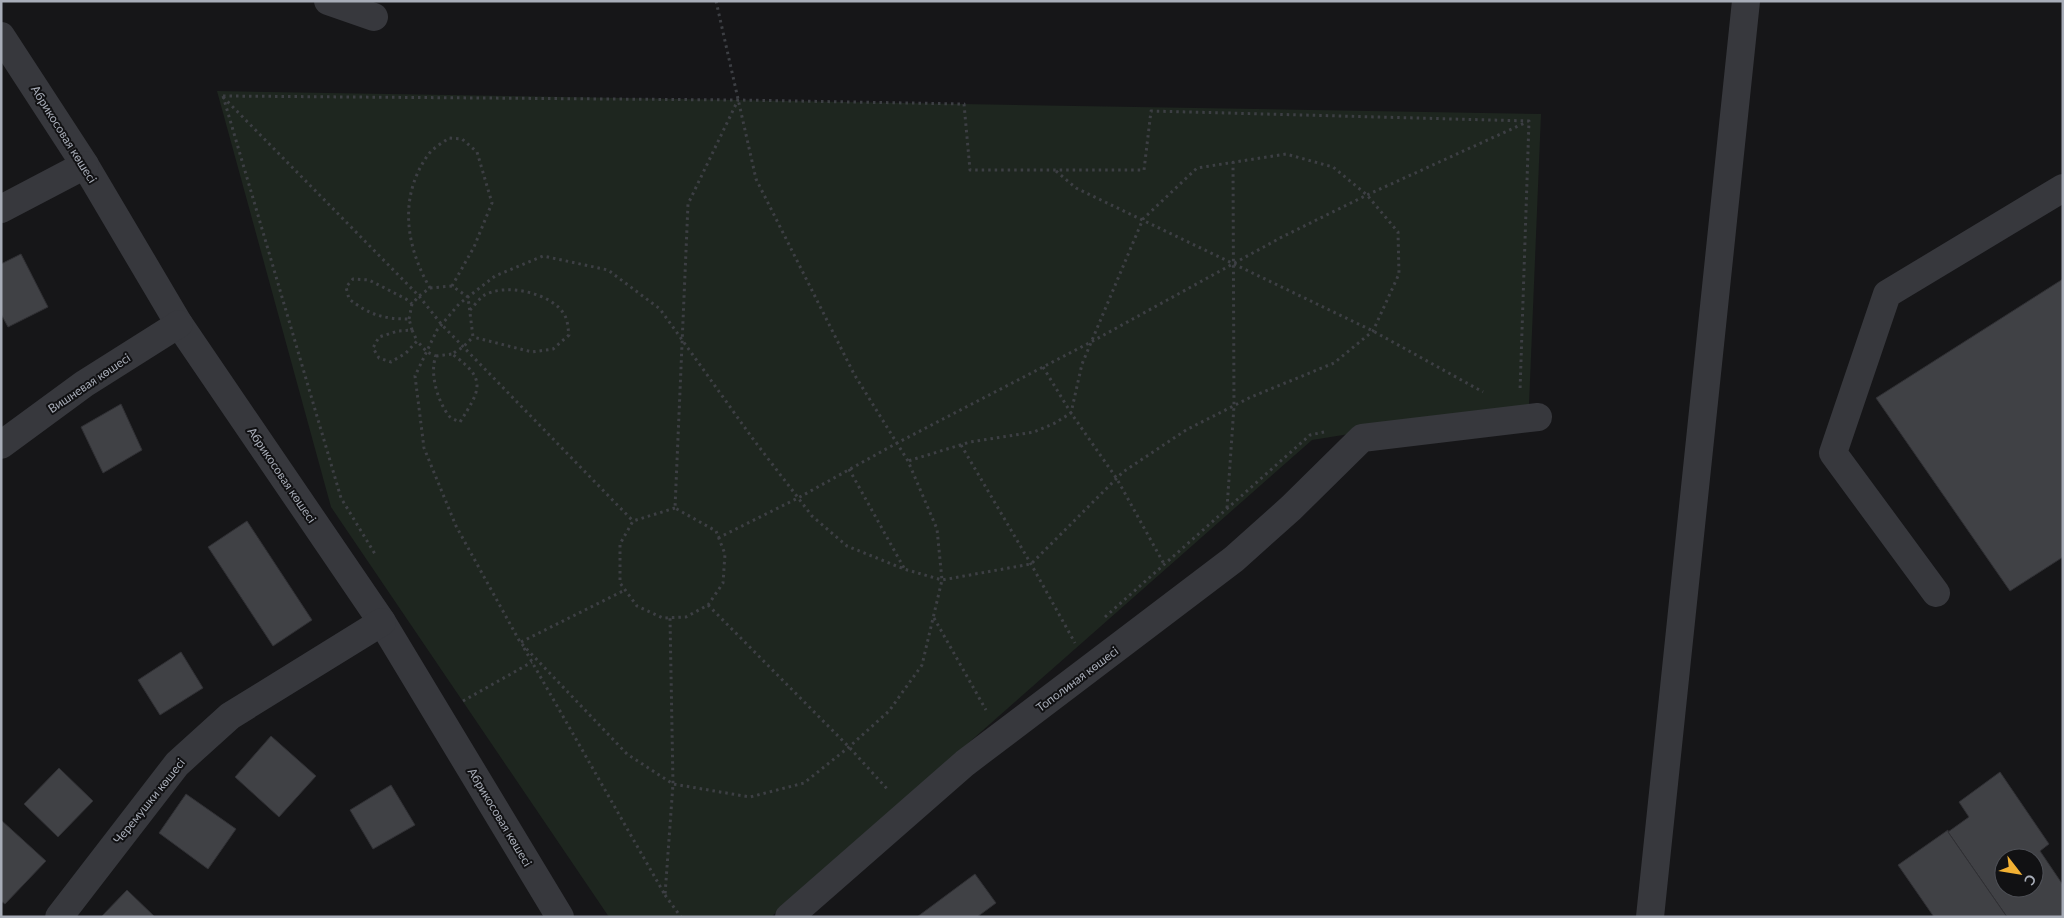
<svg xmlns="http://www.w3.org/2000/svg" width="2064" height="918" font-family="Lato,sans-serif">
	<rect width="100%" height="100%" fill="#161618"/>
	<polygon fill="#1e261f" points="217,91 1541,114 1529,405 1312,440 771,917 609,917 331,507"/>
	<g fill="#404145" stroke="#303034" fill-rule="evenodd">
		<polygon points="21,254 48,307 8,327 1,314 1,264"/>
		<polygon points="2063,279 2063,557 2010,591 1876,398"/>
		<polygon points="121,404 142,450 103,473 81,427"/>
		<polygon points="247,521 312,620 273,646 208,547"/>
		<polygon points="181,652 203,688 160,715 138,680"/>
		<polygon points="271,736 316,776 279,817 235,777"/>
		<polygon points="59,768 93,801 58,837 24,804"/>
		<path d="M2000,772L2049,844L2040,851L2063,885V917H2007L1948,832L1969,817L1959,802ZM2004,858H2034V888H2004Z"/>
		<polygon points="391,785 415,825 373,849 350,810"/>
		<polygon points="186,794 236,829 208,869 159,833"/>
		<polygon points="1,820 46,861 5,904 1,901"/>
		<polygon points="1948,830 1948,832 2007,917 1934,917 1898,865"/>
		<polygon points="975,874 996,903 977,917 917,917"/>
		<polygon points="127,890 155,917 101,917"/>
	</g>
	<g fill="none" stroke-linecap="round" stroke-linejoin="round">
		<g stroke="#3d3f44" stroke-width="3" stroke-dasharray="2.5 4" stroke-linecap="butt">
			<polyline points="716,1 756,179 854,374 908,461 937,529 942,580 922,665 889,711 849,747 804,783 750,797 673,784 627,754 520,642 456,526 424,448 415,376 437,330 459,304 495,276 543,256 608,270 660,309 753,439 812,516 847,546 904,569 942,580 1031,564 1123,472 1186,430 1251,397 1334,363 1373,331 1399,274 1398,232 1367,195 1333,167 1286,154 1197,168 1143,219 1082,364 1071,413 1055,423 1034,432 970,442 908,461"/>
			<polyline points="223,96 738,100 964,104 970,170 1144,170 1151,111 1529,121 1520,391"/>
			<polyline points="223,96 341,498 375,554"/>
			<polyline points="223,97 419,296 442,325 633,521"/>
			<polyline points="1056,171 1076,188 1373,331 1483,392"/>
			<polyline points="430,288 452,286"/>
			<path d="M470,310C474,306 479,299 483,296C504,282 554,293 565,316C568,321 568,330 569,335L553,349L532,352L473,337"/>
			<polyline points="409,319 412,304"/>
			<path d="M412,330L409,319C383,319 370,315 349,299L346,287L353,279L369,280L406,299L412,304L419,296L430,288C406,247 398,197 428,155C433,148 442,143 449,138L462,139L477,152L492,203L474,247L452,286L468,297L473,337L463,347L452,354C487,379 481,389 460,422C456,420 452,419 449,416C438,402 429,373 436,356L427,352L417,341L406,353L391,362L379,358L373,348L379,337L398,331L412,330L417,341"/>
			<polyline points="436,356 452,354"/>
			<polyline points="1043,367 1071,413 1117,479 1164,564"/>
			<polyline points="961,445 1031,564 1075,643"/>
			<polyline points="849,469 904,568"/>
			<polyline points="675,508 633,521 620,544 620,583 637,606 663,618 686,617 708,605 723,583 725,554 716,531 675,508 688,204 738,100"/>
			<polyline points="1227,508 1234,406 1233,162"/>
			<polyline points="718,538 798,498 897,443 1091,342 1280,238 1367,195 1527,122"/>
			<polyline points="708,605 849,747 889,791"/>
			<polyline points="1105,617 1310,435 1324,432"/>
			<polyline points="934,618 986,710"/>
			<polyline points="521,642 625,590"/>
			<polyline points="524,648 665,895 673,784 670,618"/>
			<polyline points="463,701 532,662"/>
			<polyline points="665,895 681,917"/>
		</g>
		<g stroke="#37383d" stroke-width="28">
			<polyline points="328,1 374,17"/>
			<polyline points="1,36 85,165 179,324 382,622 560,917"/>
			<polyline points="1,209 85,165"/>
			<polyline points="1,445 84,384 179,324"/>
			<polyline points="1936,593 1833,453 1887,294 2063,188"/>
			<polyline points="59,917 177,764 230,716 382,622"/>
			<polyline points="789,917 965,763 1234,559 1291,508 1362,438 1538,417"/>
			<polyline points="1650,917 1746,1"/>
		</g>
	</g>
	<g text-anchor="middle" dominant-baseline="central" stroke-width="4" stroke-linejoin="round" paint-order="stroke">
		<g font-size="12" fill="#a8adb8" stroke="#111113">
			<text transform="translate(64 134) rotate(58)">Абрикосовая көшесі</text>
			<text transform="translate(89 383) rotate(-34)">Вишневая көшесі</text>
			<text transform="translate(282 475) rotate(56)">Абрикосовая көшесі</text>
			<text transform="translate(1077 679) rotate(-37)">Тополиная көшесі</text>
			<text transform="translate(149 801) rotate(-51)">Черемушки көшесі</text>
			<text transform="translate(500 817) rotate(59)">Абрикосовая көшесі</text>
		</g>
	</g>
	<rect width="2064" height="918" fill="none" stroke="#a8adb8" stroke-width="5"/>
	<g transform="translate(2019 873) rotate(121)"><circle r="24" fill="#111113" stroke="#4d4f55"/>
	<path d="M0-4L9 19L0 12L-9 19Z" fill="#f2b134"/>
	<text y="-8" font-size="14" font-weight="bold" text-anchor="middle" fill="#a8adb8">С</text>
	</g>
</svg>
